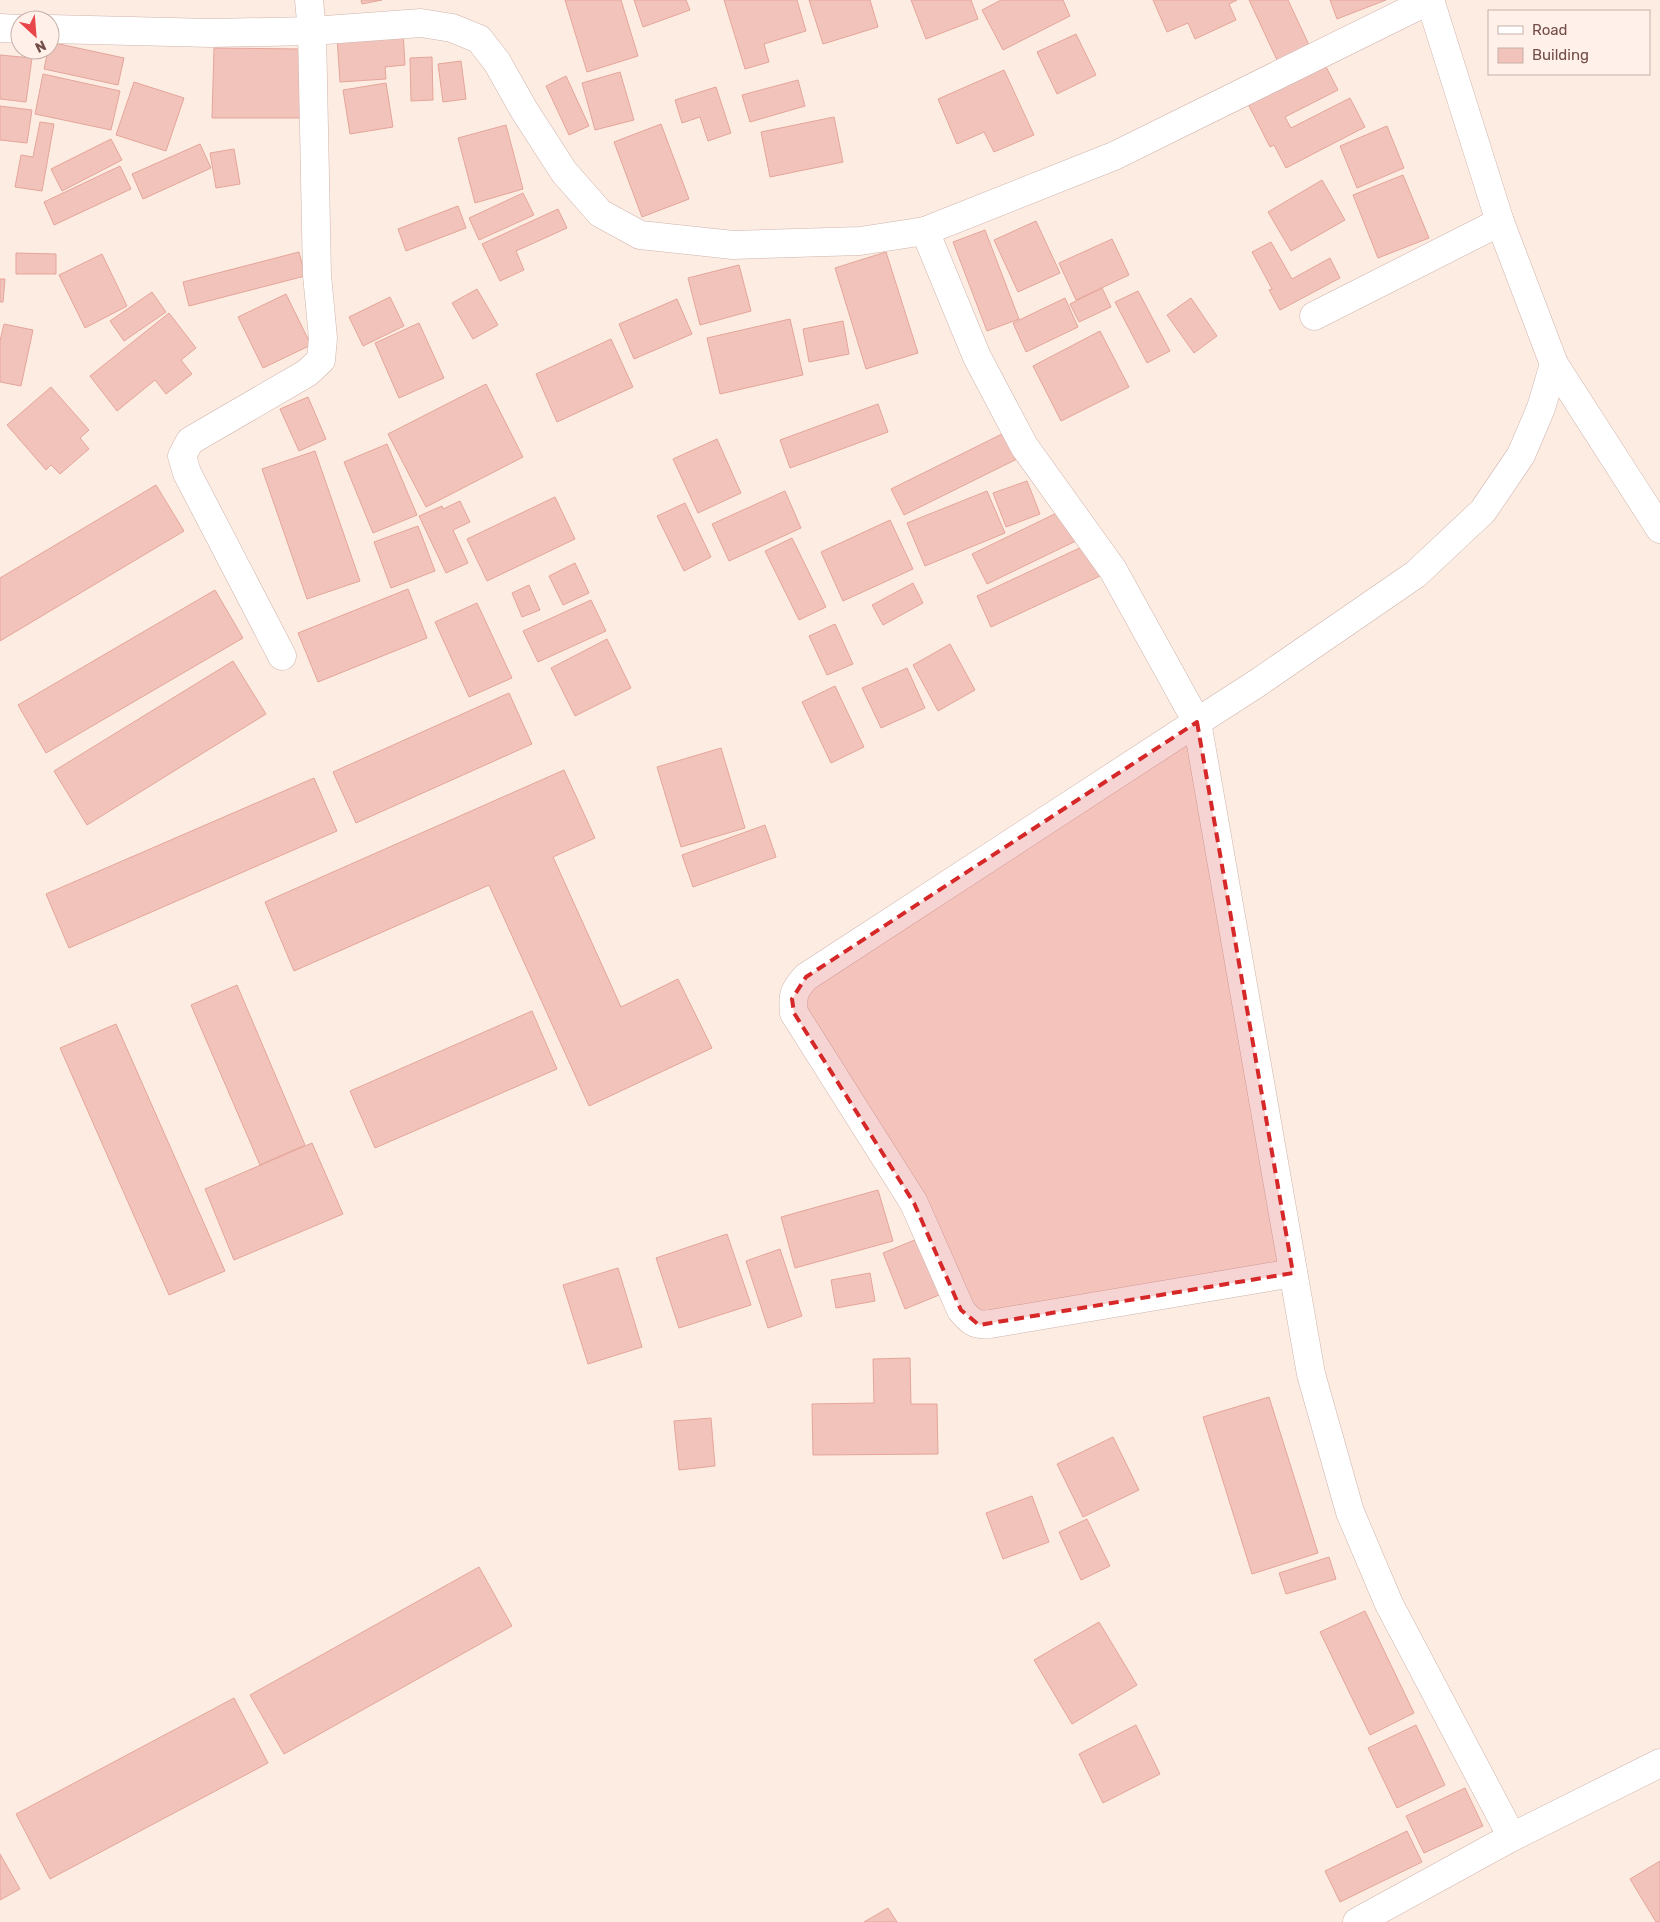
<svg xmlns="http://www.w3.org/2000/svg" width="1660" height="1922" font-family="Rubik,sans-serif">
	<rect width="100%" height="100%" fill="#fcece2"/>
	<g fill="#f2c3ba" stroke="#e5a59a">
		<polygon points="361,0 382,0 362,4"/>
		<polygon points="565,0 621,0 638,56 587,72"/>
		<polygon points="634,0 686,0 690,10 643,27"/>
		<polygon points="724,0 797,0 806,31 764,44 769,62 745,69"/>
		<polygon points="809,0 870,0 878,27 823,44"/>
		<polygon points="911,0 971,0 978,19 926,39"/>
		<polygon points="1001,0 1063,0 1070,16 1003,50 982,10"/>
		<polygon points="1153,0 1237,0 1229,4 1236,20 1195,39 1188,23 1167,32"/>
		<polygon points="1249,0 1288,0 1309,45 1277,60"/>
		<polygon points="1330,0 1386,0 1337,19"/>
		<polygon points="403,31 405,65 385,67 386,79 340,82 337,37"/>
		<polygon points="1076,34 1096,75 1057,94 1037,52"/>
		<polygon points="50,42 124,58 118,85 44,69 48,50 50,50"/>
		<polygon points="214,48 301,49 300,118 212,118"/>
		<polygon points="0,55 32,58 26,102 0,99"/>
		<polygon points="432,57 433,100 411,101 410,58"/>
		<polygon points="1322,59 1338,90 1285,117 1291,128 1350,98 1365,127 1286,168 1274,145 1270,147 1245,98"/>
		<polygon points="461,61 466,99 443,102 438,64"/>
		<polygon points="1004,70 1034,135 994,152 984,132 957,144 938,99"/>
		<polygon points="620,72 634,120 595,130 582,83"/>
		<polygon points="43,74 120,91 111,130 35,114"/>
		<polygon points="566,76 589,126 569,135 546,86"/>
		<polygon points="798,80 805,106 750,122 742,95"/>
		<polygon points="134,82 184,98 166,151 116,135"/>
		<polygon points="386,83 393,127 350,134 343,90"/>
		<polygon points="716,87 731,133 708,141 700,117 682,123 675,100"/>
		<polygon points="0,106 32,110 27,143 0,140"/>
		<polygon points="834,117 843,162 770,177 761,132"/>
		<polygon points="40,122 54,124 42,191 15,187 21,155 33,157"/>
		<polygon points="661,124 689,199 642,217 614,142"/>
		<polygon points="506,125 523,189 475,203 458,138"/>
		<polygon points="1387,126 1404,168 1357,188 1340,146"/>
		<polygon points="111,139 122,160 62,191 51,169"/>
		<polygon points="200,144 211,168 143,199 132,174"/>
		<polygon points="234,149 240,184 216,188 210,153"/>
		<polygon points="120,166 131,189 54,225 44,202"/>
		<polygon points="1403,175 1429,238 1378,258 1353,195"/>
		<polygon points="1322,180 1345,220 1291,251 1268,212"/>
		<polygon points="523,193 534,215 479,240 469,218"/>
		<polygon points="458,206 466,228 406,251 398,229"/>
		<polygon points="558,209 567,228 516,251 524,270 500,281 482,244"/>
		<polygon points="1036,221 1060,273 1018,292 994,240"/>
		<polygon points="985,230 1019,319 987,331 953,242"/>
		<polygon points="1112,239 1129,275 1076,300 1059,263"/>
		<polygon points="1271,242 1292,279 1330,258 1340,278 1280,310 1269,290 1272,289 1252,252"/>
		<polygon points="299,252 305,276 189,306 183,282"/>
		<polygon points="886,252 918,353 866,369 835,268"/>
		<polygon points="16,253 56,254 56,274 16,274"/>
		<polygon points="102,254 127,306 85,328 59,275"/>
		<polygon points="739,265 751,311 700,325 688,278"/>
		<polygon points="0,279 5,279 3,302 0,302"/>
		<polygon points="1102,288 1111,307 1079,322 1070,304"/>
		<polygon points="477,289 498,325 473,339 452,303"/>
		<polygon points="1138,291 1170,351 1147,363 1115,302"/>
		<polygon points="152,292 166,312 124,341 110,321"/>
		<polygon points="286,294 311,345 263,368 238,317"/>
		<polygon points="390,297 404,326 363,346 349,317"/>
		<polygon points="1065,298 1078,327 1026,352 1013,323"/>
		<polygon points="1191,298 1217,336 1194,353 1167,315"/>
		<polygon points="677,299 692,334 634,359 619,324"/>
		<polygon points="169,313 196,348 181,360 192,374 166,394 155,380 117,411 90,376"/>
		<polygon points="790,319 803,375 720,394 707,338"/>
		<polygon points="843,321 849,354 809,362 803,329"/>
		<polygon points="419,323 444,378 399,398 375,343"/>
		<polygon points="4,324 33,330 21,386 0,382 0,341"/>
		<polygon points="1100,331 1129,387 1061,421 1033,366"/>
		<polygon points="611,339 633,387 557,422 536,374"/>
		<polygon points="486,384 523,457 426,507 388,434"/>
		<polygon points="51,387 89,430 80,438 89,449 60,474 51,465 46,470 7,425"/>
		<polygon points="308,397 326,439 299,451 280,409"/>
		<polygon points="878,404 888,432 790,468 780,440"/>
		<polygon points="1004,433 1017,459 904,515 891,489"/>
		<polygon points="717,439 741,493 698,513 673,459"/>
		<polygon points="387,444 417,515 373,533 344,462"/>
		<polygon points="315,451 360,581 307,599 262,469"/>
		<polygon points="1027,481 1040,514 1006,527 993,493"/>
		<polygon points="156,485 184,531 0,641 0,578"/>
		<polygon points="785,491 801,528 729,561 712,524"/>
		<polygon points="987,491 1005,533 925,566 907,523"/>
		<polygon points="555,497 575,539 487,581 467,539"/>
		<polygon points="460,501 470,522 453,530 468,563 446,573 419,516 442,506 443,509"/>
		<polygon points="685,503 711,557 684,571 657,516"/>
		<polygon points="1065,509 1080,539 987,584 972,554"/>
		<polygon points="890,520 913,569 843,601 821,552"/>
		<polygon points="418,526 435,571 391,588 374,542"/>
		<polygon points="792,538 826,607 799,620 765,551"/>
		<polygon points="1086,545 1100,576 991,627 977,596"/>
		<polygon points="575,563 589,593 563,605 549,576"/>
		<polygon points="913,583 923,603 883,625 872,605"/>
		<polygon points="529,585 540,610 522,617 512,593"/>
		<polygon points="408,589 427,638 318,682 298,633"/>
		<polygon points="215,590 243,638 46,753 18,705"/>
		<polygon points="591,600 606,631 538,662 523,631"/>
		<polygon points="477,603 512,678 469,697 435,622"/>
		<polygon points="835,624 853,664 827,675 809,636"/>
		<polygon points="607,639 631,688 575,716 551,668"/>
		<polygon points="950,644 975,690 938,711 913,665"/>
		<polygon points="233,661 266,714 87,825 54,771"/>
		<polygon points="907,668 925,708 881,728 862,688"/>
		<polygon points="835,686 864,747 831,763 802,702"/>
		<polygon points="509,693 532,744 356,823 333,772"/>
		<polygon points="721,748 745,828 681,847 657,767"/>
		<polygon points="564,770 595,838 553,857 621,1007 678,979 712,1048 589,1106 489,885 294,971 265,902"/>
		<polygon points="314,778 337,831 69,948 46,894"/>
		<polygon points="765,825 776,857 693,887 682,855"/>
		<polygon points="237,985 305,1145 260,1165 191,1005"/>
		<polygon points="532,1011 557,1069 375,1148 350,1091"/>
		<polygon points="116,1024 225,1271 169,1295 60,1048"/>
		<polygon points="312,1143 343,1214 234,1260 205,1189"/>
		<polygon points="878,1190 893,1241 795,1268 781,1217"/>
		<polygon points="727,1234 751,1305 679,1328 656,1258"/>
		<polygon points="922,1237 944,1293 905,1309 883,1253"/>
		<polygon points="780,1249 802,1316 768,1328 746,1261"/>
		<polygon points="618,1268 642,1347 588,1364 563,1285"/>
		<polygon points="870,1273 875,1301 836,1308 831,1280"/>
		<polygon points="910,1358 911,1404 937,1404 938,1454 813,1455 812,1404 874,1403 873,1359"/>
		<polygon points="1269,1397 1318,1553 1252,1574 1203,1417"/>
		<polygon points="711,1418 715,1466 679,1470 674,1421"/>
		<polygon points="1113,1437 1139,1490 1083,1517 1057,1464"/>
		<polygon points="1032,1496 1049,1542 1003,1559 986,1513"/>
		<polygon points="1087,1519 1110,1566 1081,1580 1059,1532"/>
		<polygon points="1329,1557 1336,1579 1286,1594 1279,1573"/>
		<polygon points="479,1567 512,1626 284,1754 250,1695"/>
		<polygon points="1365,1611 1414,1713 1370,1735 1320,1632"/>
		<polygon points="1099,1622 1137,1685 1072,1724 1034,1660"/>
		<polygon points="234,1698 268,1763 50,1879 16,1814"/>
		<polygon points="1136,1725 1160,1774 1103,1803 1079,1754"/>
		<polygon points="1416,1725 1445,1785 1397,1808 1368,1748"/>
		<polygon points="1465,1788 1483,1826 1424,1853 1406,1816"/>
		<polygon points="1407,1831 1422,1862 1340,1902 1325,1871"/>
		<polygon points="0,1854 20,1889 0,1900"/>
		<polygon points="1660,1861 1660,1921 1656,1922 1630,1879"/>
		<polygon points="888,1908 897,1922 864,1922"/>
	</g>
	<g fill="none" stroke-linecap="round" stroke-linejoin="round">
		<defs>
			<g id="minor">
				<polyline points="1430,0 1500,222 1554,364 1541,408 1521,455 1483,511 1416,574 1256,684 1197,722 1311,1374 1350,1512 1389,1604 1512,1837"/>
				<polyline points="0,28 20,29"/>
				<polyline points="50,29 211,33 312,31 421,23 452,28 479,39 497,62 524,110 564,172 600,213 640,235 733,245 860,241 925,231 1114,156 1430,0"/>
				<path d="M925,231L977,357L1024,446L1113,570L1197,722L806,977C794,990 792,995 794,1013L914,1203L961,1310C970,1321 975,1326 990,1324L1293,1273"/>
				<polyline points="1314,316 1500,222"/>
				<polyline points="1554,364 1660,529"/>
				<polyline points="282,656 187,473 182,456 190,441 307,373 321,360 323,338 317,275 312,31 309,0"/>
				<polyline points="1357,1922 1512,1837 1660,1763"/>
			</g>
		</defs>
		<use href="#minor" stroke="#d0b4ac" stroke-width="29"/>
		<use href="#minor" stroke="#fff" stroke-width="28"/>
	</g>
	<path fill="#d62828" fill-opacity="0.2" stroke="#d62828" stroke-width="4" stroke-dasharray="10 6" stroke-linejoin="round" d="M1197,722L1293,1273L979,1325L961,1310L914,1203L794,1013L792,999L806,977Z"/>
	<rect x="1488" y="10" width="162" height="65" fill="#fff1e9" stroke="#c7b0a9"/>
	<rect x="1498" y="26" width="25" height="8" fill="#ffffff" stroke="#c7b0a9"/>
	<text x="1532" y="35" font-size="15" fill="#744e48">Road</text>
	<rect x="1498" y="48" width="25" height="15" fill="#f2c3ba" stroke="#c7b0a9"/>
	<text x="1532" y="60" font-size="15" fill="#744e48">Building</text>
	<g transform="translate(35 35) rotate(154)"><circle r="24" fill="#fff1e9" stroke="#c7b0a9"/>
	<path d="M0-4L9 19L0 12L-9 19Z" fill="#e84648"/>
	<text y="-8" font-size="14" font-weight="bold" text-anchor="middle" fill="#744e48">N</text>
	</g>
</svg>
